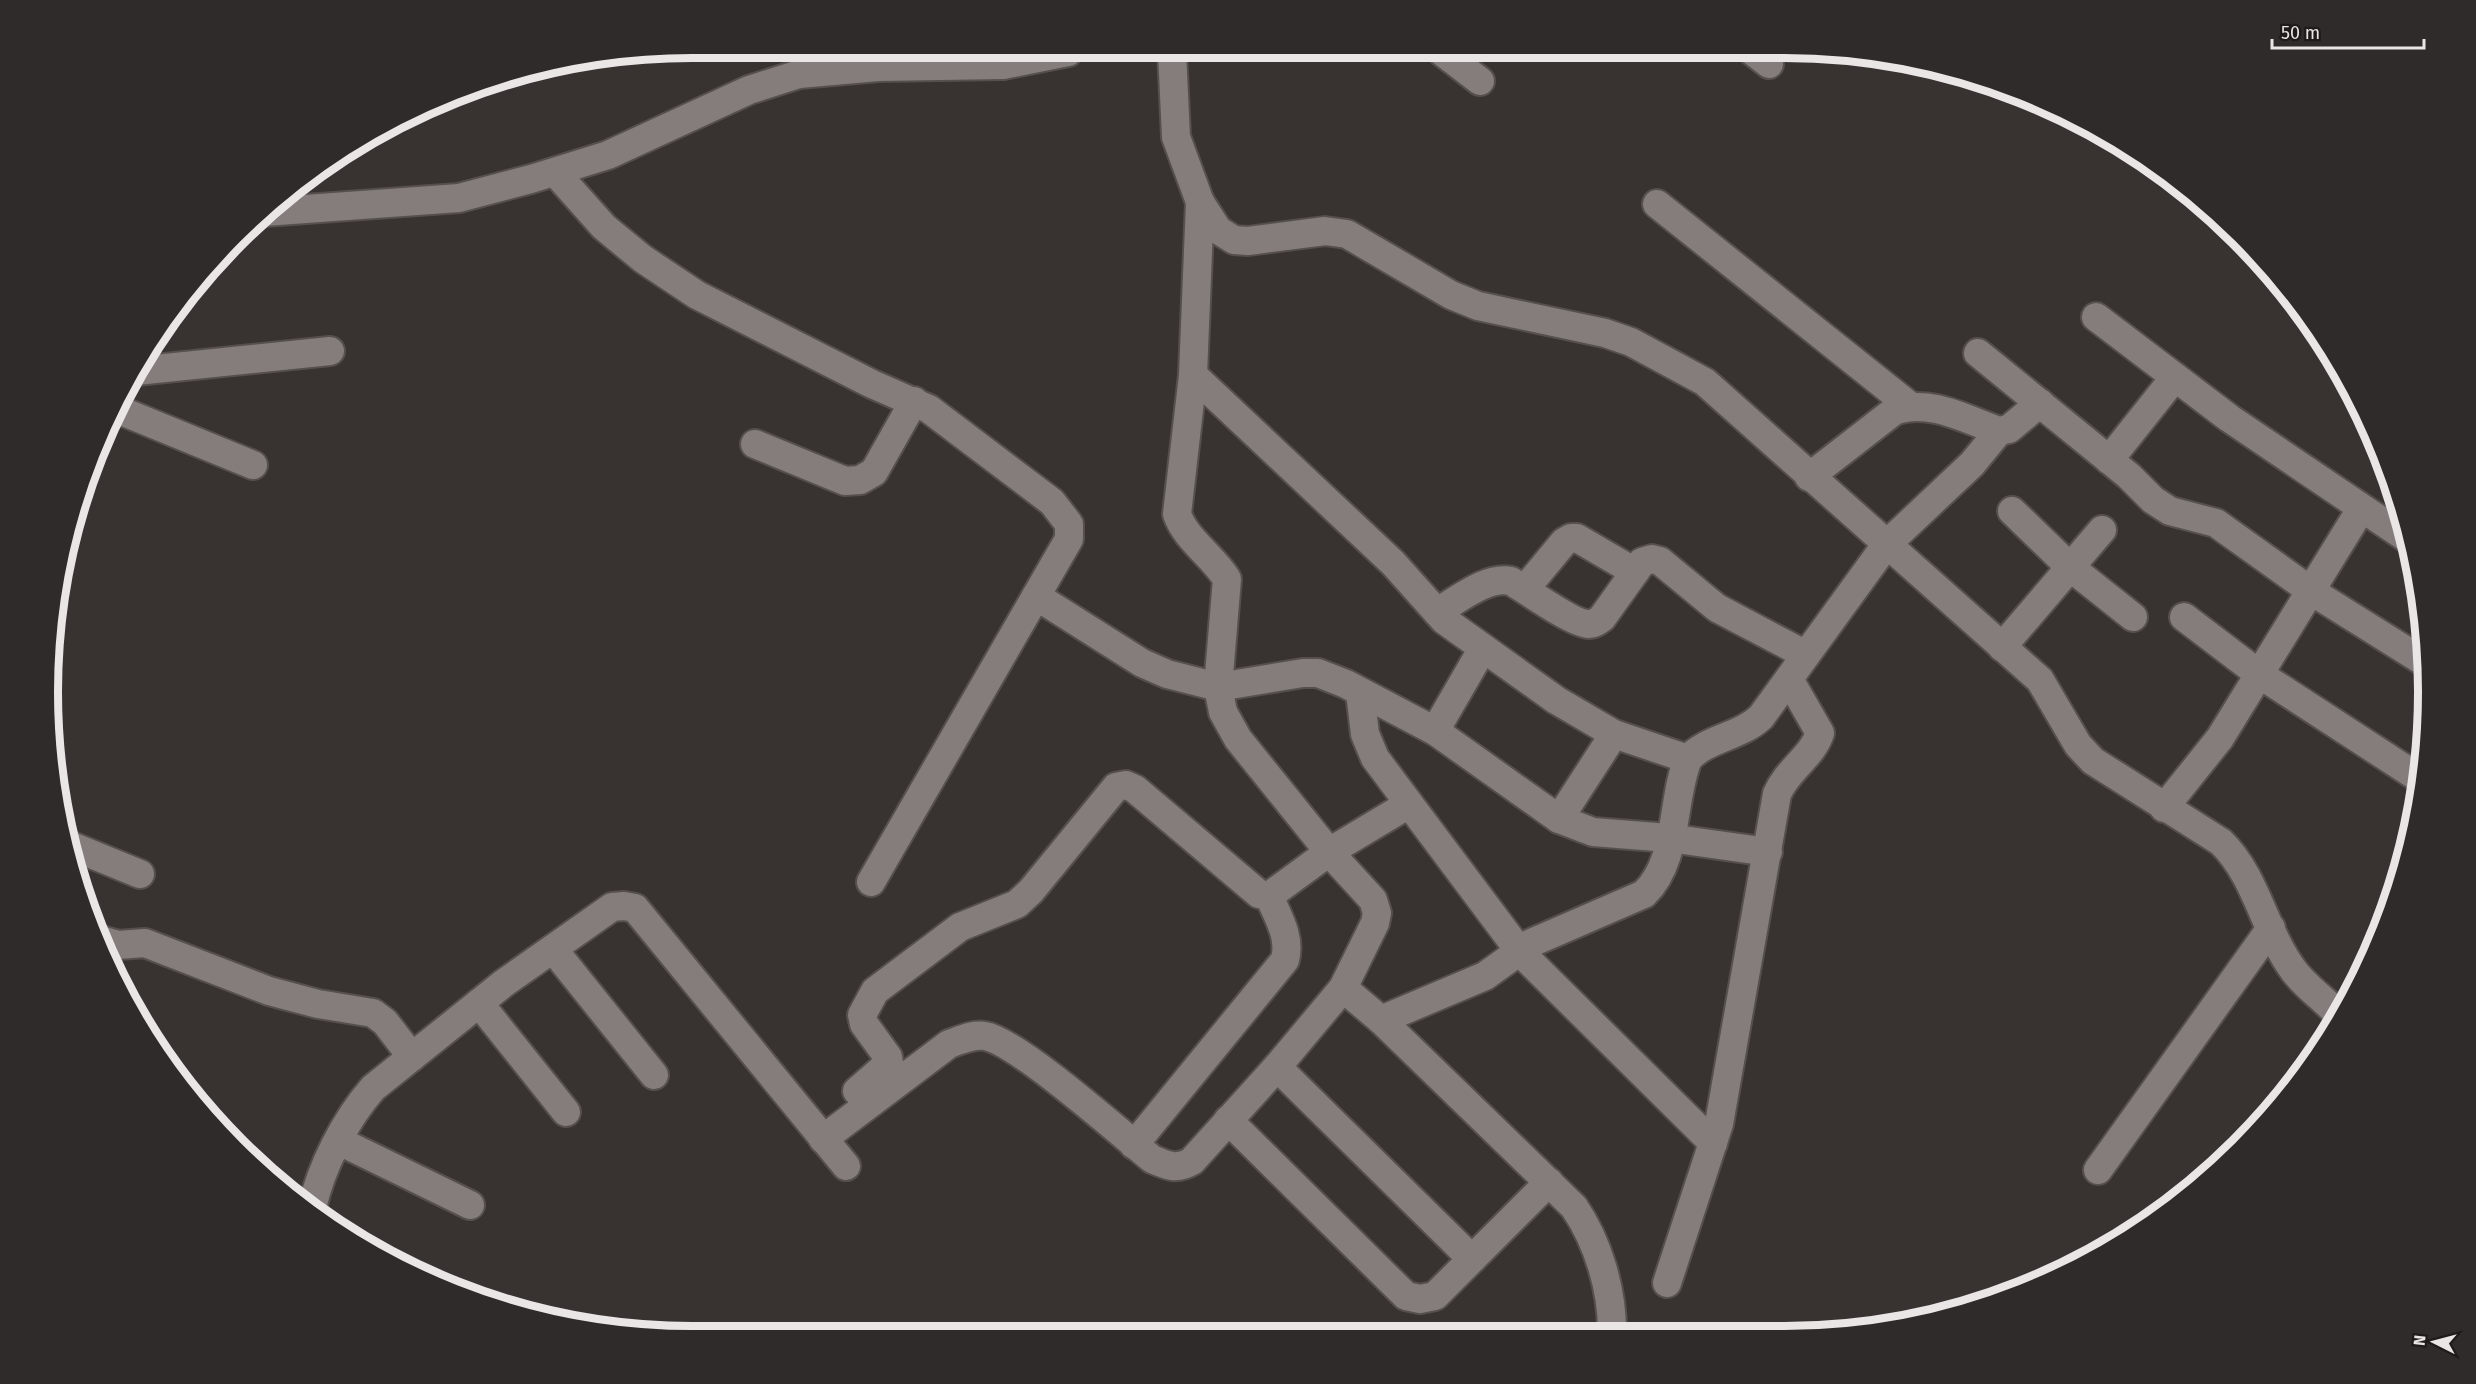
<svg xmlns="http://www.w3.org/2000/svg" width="2476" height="1384" font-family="'Fira Sans',sans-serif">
	<rect width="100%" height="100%" fill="#383231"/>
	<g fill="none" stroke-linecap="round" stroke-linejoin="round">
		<defs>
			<g id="minor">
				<polyline points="1751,50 1769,64"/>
				<polyline points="1441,51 1480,81"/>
				<path d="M1172,52L1176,137L1200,202L1218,230L1234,240L1248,241L1325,231L1347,234L1451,295L1478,306L1605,333L1631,342L1705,382L2040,680L2078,745L2093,761L2221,842C2257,877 2264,931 2294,971C2306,987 2326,1001 2340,1016"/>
				<polyline points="555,172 604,227 643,259 697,295 872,384 929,409 1052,502 1069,524 1069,539 871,882"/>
				<polyline points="1657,204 1910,406"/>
				<polyline points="264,212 459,198 531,179 608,155 749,90 799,74 878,67 1003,65 1068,52"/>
				<polyline points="2096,317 2229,418 2408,539"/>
				<polyline points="1978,353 2129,476 2153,500 2170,511 2216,523 2311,591 2426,663"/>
				<polyline points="136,371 330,351"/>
				<polyline points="1193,375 1393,563 1444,620 1556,700 1614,734 1688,759"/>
				<polyline points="114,408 253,465"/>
				<polyline points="755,444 845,481 860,480 874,472 914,401"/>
				<polyline points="2109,460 2175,377"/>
				<path d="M1809,477L1894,411C1929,398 1965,419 1999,431L2009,429L2040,403"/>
				<polyline points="2012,511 2070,567 2133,617"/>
				<polyline points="1525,589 1564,542 1571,538 1577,538 1635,572"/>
				<polyline points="1036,596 1142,663 1167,674 1218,687 1303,673 1318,673 1346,684 1435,731 1559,819 1593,832 1669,838 1768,852"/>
				<path d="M1437,612C1458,600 1486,576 1511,581C1526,590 1575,625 1589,624C1594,624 1598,621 1602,618L1642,562L1652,559L1660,561L1717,608L1806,655"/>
				<polyline points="2184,617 2259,674 2422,780"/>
				<polyline points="2002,647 2102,530"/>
				<polyline points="1360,692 1365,734 1375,758 1521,953 1713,1143"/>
				<polyline points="1435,731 1483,648"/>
				<polyline points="2164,808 2220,738 2361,509"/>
				<polyline points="1559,819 1614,734"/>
				<polyline points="69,845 140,874"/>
				<polyline points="97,939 118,945 145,943 269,991 318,1004 373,1013 385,1022 412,1057"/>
				<polyline points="553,949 654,1075"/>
				<path d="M1343,988L1381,1020L1574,1207C1598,1242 1612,1289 1612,1331"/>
				<polyline points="479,1003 566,1112"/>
				<path d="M1381,1020L1485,976L1531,943L1644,894C1679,861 1671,801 1688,759C1707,738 1740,737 1761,717L1886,545L1972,464L1999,431"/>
				<polyline points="1277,1067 1472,1259"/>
				<polyline points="857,1091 889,1063 888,1057 864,1024 862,1015 875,991 960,927 1017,904 1031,891 1116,787 1126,785 1135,789 1259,894 1269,896 1329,852 1409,804"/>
				<polyline points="1228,1120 1406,1296 1420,1299 1435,1296 1549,1182"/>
				<path d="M823,1139L949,1044C961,1040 972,1034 985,1036C1018,1042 1120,1133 1152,1159C1168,1166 1177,1170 1192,1161L1277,1067L1343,988L1375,923L1377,913L1373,900L1329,852L1238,739L1223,712L1218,687L1227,579C1213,556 1186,540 1177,514L1193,375L1200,202"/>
				<polyline points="339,1141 470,1205"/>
				<path d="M1134,1145L1285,960C1291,937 1278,917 1269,896"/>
				<polyline points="2098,1170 2271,928"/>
				<path d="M312,1208C321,1167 345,1120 373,1088L504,983L612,907L624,906L635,908L846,1166"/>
				<path d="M1667,1283L1719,1124L1777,794C1787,770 1812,757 1820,733L1789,679"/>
			</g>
		</defs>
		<use href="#minor" stroke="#554f4d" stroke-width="32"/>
		<use href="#minor" stroke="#847d7b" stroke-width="28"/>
	</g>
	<path d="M0 0H2476V1384H0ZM692 58H1784A634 634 0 0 1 2418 692V692A634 634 0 0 1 1784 1326H692A634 634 0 0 1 58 692V692A634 634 0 0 1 692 58Z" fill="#2e2b2a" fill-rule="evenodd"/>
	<path fill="none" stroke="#eae6e5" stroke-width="8" d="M692 58H1784A634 634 0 0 1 2418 692V692A634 634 0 0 1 1784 1326H692A634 634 0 0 1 58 692V692A634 634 0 0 1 692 58Z"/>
	<g transform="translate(2434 1342) rotate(276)" stroke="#1e1b1a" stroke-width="4.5" paint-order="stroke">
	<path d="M0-4.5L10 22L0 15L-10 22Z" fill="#eae6e5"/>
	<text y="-9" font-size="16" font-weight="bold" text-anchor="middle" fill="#eae6e5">N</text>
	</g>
	<path d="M2272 39v9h152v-9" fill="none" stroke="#eae6e5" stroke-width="3"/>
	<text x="2281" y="39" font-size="18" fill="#eae6e5" stroke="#1e1b1a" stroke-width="4.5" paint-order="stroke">50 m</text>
</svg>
